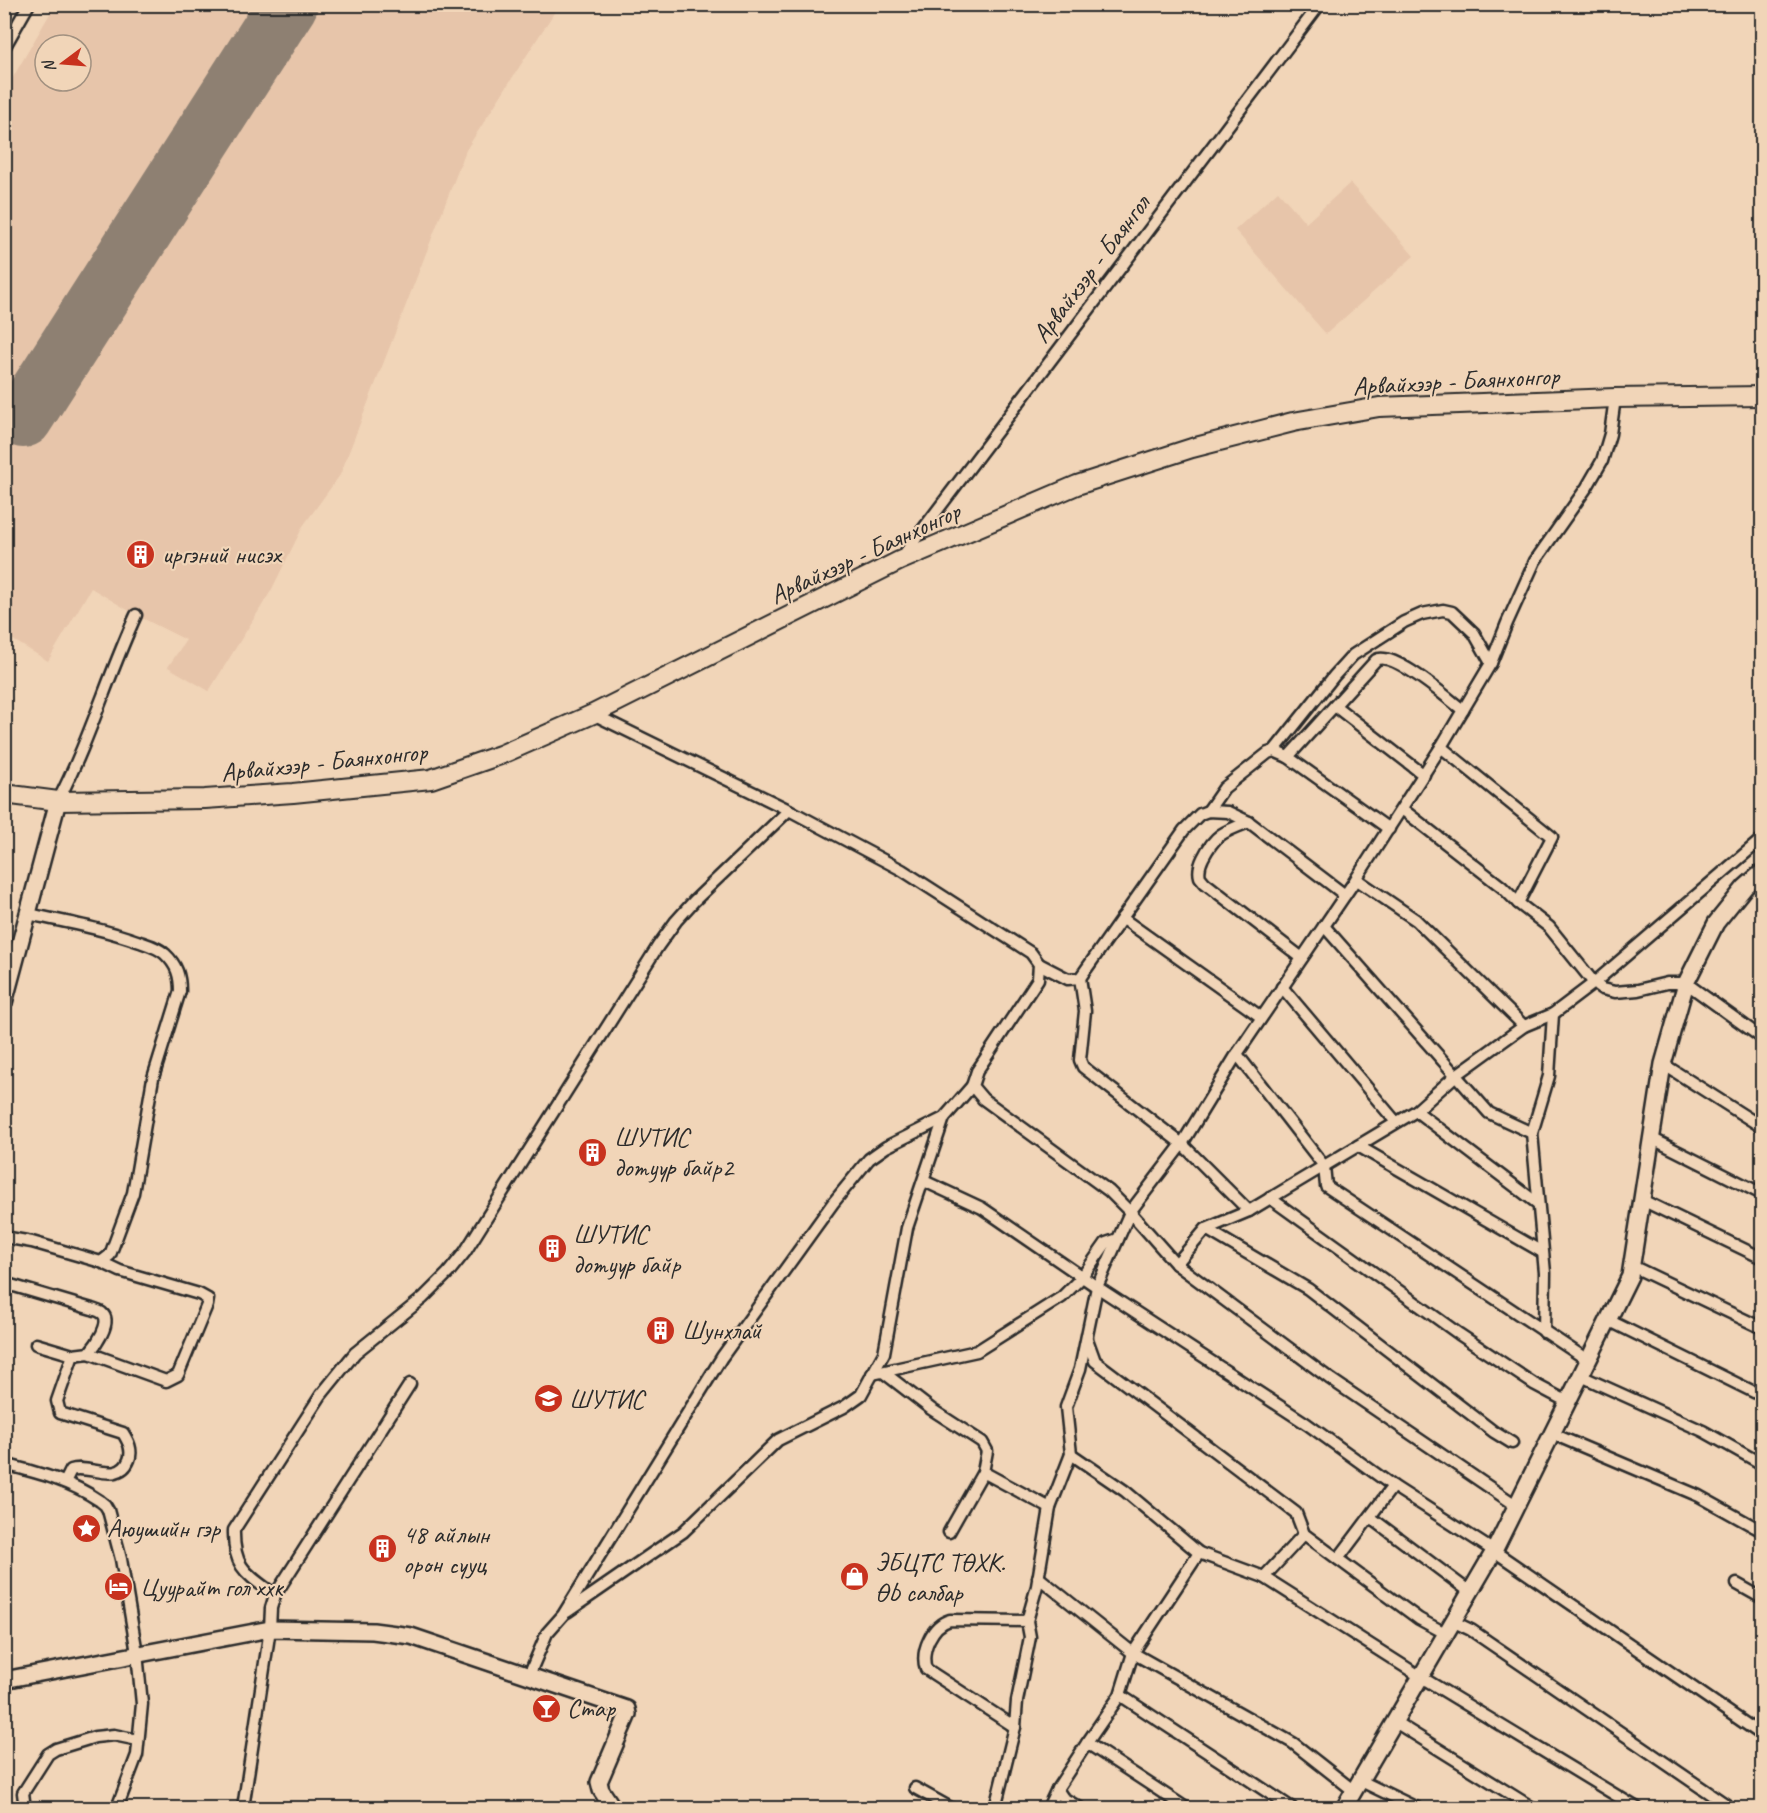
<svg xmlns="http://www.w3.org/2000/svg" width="1767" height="1813" font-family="Caveat,sans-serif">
	<rect width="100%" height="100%" fill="#f1d5b8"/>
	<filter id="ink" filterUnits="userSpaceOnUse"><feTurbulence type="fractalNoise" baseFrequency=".0167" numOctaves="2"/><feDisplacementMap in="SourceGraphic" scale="12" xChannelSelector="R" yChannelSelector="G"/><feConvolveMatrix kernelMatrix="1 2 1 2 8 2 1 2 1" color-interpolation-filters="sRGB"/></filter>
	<g filter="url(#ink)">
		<g fill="#e7c5aa" fill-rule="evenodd">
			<path d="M55,5H559L466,150L340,475L303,526L271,591L209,691L168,667L186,640L136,615L91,588L48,661L5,635V91ZM45,45H81V81H45Z"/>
			<polygon points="1350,183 1414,256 1326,334 1235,230 1278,191 1306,223"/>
		</g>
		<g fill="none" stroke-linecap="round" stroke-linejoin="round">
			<polyline stroke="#8e8072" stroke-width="60" points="23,418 288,4"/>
			<defs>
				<g id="street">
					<polyline points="4,48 29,4"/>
					<polyline points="902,557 1320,4"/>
					<polyline points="1335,706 1424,775"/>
					<polyline points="593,714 789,810 902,870 1031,953 1039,964 1038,979 977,1071 972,1086 983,1099 1109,1191 1130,1212 1176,1264 1329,1378 1517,1506"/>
					<polyline points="1441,747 1552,837 1518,903"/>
					<polyline points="1274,751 1334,676 1353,655 1404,622 1422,614 1443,610 1452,612 1474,633 1491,663"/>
					<path d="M1288,757L1376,660C1393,650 1447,698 1463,710"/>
					<path d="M58,801C89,741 108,676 136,615"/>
					<polyline points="1402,809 1502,887 1518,903 1549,927 1594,983 1602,989 1615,992 1638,990 1667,983 1686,983 1762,1038"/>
					<polyline points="1208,811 1224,788 1268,753 1274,751 1288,757 1389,829"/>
					<path d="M1249,822C1225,831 1215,834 1203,858C1200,864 1198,870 1200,877L1205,883L1302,958"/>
					<polyline points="1356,879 1416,920 1524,1026"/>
					<polyline points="1122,918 1261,1017"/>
					<polyline points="1324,926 1489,1113 1532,1133"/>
					<polyline points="1039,964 1068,979 1080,978 1184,830 1200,814 1208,811 1228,812 1249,822 1345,895"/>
					<polyline points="1080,978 1085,1011 1080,1060 1083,1067 1182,1144 1249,1211"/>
					<polyline points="1282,987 1396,1122"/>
					<polyline points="1237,1054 1324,1166 1326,1186 1589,1361"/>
					<polyline points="1663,1064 1762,1127"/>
					<polyline points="1416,1111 1537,1203"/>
					<polyline points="1651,1138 1762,1194"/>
					<polyline points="1358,1146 1542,1252"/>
					<polyline points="924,1181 982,1208 1097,1287 1307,1424 1393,1486 1494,1551 1762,1735"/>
					<polyline points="1270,1198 1459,1334 1534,1384 1568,1402"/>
					<polyline points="1642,1200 1762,1258"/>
					<polyline points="1206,1229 1308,1289 1494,1432 1512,1443"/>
					<path d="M4,1237L32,1242L101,1262L110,1255L133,1193L153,1078L180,991C180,976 177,965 165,954C159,948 149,945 140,942C104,929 66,922 28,914"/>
					<polyline points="1176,1264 1206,1229 1249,1211 1416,1111 1455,1076 1524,1026 1553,1014 1594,983 1762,839"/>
					<polyline points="1632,1266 1762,1328"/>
					<path d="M4,1283L92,1309C95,1310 99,1311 102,1313C113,1322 95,1346 89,1353L73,1355L36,1344"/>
					<polyline points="1608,1320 1762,1396"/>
					<polyline points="1544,1332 1545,1273 1532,1133 1549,1076 1553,1014"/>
					<polyline points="1087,1339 1095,1361 1296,1513 1304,1534 1419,1619 1445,1633"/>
					<polyline points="89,1353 166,1381 178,1375 207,1305 208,1299 199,1294 120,1271 101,1262"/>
					<polyline points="883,1372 931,1409 982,1442 987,1451 983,1472 949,1532"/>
					<polyline points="872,1374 977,1351 1062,1297 1082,1277 1106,1243 1118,1239"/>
					<polyline points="1581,1376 1703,1431 1762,1464"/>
					<polyline points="1553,1434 1699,1496 1762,1531"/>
					<polyline points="1071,1454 1125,1491 1199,1553 1264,1577 1421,1677 1637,1808"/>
					<path d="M4,1464C39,1473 71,1481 100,1501L105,1505L108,1510L121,1559L137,1653L142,1704L137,1755L117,1808"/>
					<polyline points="983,1472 1050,1508"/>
					<path d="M65,1482L71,1470C89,1464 119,1485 129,1460C133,1450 128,1441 123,1433L60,1413L57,1401L73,1355"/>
					<polyline points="1370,1517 1470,1592"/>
					<polyline points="1338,1559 1393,1486"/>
					<polyline points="1038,1577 1133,1653 1293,1743 1354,1791"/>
					<polyline points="1264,1577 1304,1534"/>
					<polyline points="1737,1584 1762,1598"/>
					<path d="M275,1595C247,1574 233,1568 234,1530L321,1395L355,1353L423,1298L448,1273L465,1252L658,946L676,921L694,901L789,810"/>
					<polyline points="567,1612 683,1532 778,1440 844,1407 861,1395 884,1353 907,1228 944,1118"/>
					<path d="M1027,1621L950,1620C932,1625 920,1651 926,1669L1015,1727L1017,1701L1030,1637L1027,1621L1037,1586L1050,1508L1071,1454L1066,1407L1080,1369L1097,1287L1130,1212L1182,1144L1237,1054L1356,879L1441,747L1491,663L1507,623L1535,561L1587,487L1602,461L1610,434L1615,398"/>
					<polyline points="1452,1621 1471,1630 1731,1808"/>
					<polyline points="529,1675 547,1633 563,1615 722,1357 833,1203 869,1159 886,1147 944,1118 972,1086"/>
					<polyline points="1120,1695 1292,1808"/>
					<polyline points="1395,1722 1533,1808"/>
					<polyline points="1087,1743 1120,1695 1133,1653 1199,1553"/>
					<polyline points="1361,1781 1417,1808"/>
					<polyline points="915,1788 951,1808"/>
					<polyline points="1057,1789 1063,1798 1080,1808"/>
					<polyline points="25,1808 23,1793 48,1754 56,1749 95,1737 114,1735 138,1740"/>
					<polyline points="243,1808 270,1629 271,1608 275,1595 410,1384"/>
					<polyline points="995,1808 1015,1727"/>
					<polyline points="1048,1808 1057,1789 1087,1743 1186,1808"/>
				</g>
				<g id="secondary">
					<polyline points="4,1003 58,801"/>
					<polyline points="4,1680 270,1629 373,1631 411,1636 627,1709 628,1714 599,1782 601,1790 613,1808"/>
					<polyline points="1344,1808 1493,1553 1630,1276 1663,1064 1686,983 1716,923 1745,887 1762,872"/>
				</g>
				<polyline id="highway" points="4,794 58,801 205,799 293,793 431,779 500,755 593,714 899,561 1077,485 1192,448 1293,422 1379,407 1615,398 1762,396"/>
			</defs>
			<use href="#street" stroke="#2b2b2b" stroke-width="15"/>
			<use href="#secondary" stroke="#2b2b2b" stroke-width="20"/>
			<use href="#highway" stroke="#2b2b2b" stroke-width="22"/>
			<use href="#street" stroke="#f1d5b8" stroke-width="10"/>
			<use href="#secondary" stroke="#f1d5b8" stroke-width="15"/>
			<use href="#highway" stroke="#f1d5b8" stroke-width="18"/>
		</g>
	</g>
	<defs>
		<symbol id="building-disc" viewBox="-11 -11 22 22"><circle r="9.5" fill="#c8321e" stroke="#f1d5b8"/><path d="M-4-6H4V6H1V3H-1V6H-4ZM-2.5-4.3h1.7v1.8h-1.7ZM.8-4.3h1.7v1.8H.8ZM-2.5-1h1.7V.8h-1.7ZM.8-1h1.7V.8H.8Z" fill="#fff"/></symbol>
		<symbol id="university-disc" viewBox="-11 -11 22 22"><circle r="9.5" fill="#c8321e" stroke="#f1d5b8"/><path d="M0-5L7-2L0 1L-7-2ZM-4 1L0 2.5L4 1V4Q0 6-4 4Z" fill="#fff"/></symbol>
		<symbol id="sight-disc" viewBox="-11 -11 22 22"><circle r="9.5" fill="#c8321e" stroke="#f1d5b8"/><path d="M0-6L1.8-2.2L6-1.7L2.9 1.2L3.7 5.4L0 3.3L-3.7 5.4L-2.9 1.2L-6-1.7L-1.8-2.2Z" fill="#fff"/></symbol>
		<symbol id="shop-disc" viewBox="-11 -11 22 22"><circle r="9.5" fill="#c8321e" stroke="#f1d5b8"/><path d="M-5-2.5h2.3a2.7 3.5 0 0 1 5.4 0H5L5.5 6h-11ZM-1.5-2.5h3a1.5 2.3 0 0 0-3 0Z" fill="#fff"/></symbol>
		<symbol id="hotel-disc" viewBox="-11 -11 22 22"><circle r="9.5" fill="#c8321e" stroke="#f1d5b8"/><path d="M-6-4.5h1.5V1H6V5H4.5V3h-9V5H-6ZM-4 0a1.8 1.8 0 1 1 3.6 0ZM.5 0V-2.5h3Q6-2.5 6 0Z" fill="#fff"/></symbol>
		<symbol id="bar-disc" viewBox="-11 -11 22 22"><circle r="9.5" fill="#c8321e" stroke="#f1d5b8"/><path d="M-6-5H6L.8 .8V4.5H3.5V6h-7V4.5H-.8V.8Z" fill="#fff"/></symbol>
	</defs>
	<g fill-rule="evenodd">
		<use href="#building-disc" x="124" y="538" width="33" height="33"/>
		<use href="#building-disc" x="576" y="1136" width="33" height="33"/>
		<use href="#building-disc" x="536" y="1232" width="33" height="33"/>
		<use href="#building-disc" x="644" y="1314" width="33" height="33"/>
		<use href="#university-disc" x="532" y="1382" width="33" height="33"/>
		<use href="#sight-disc" x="70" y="1512" width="33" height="33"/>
		<use href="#building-disc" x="366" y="1532" width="33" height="33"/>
		<use href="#shop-disc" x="838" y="1560" width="33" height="33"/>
		<use href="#hotel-disc" x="102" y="1570" width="33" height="33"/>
		<use href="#bar-disc" x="530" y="1692" width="33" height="33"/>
	</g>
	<g text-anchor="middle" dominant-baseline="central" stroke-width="4.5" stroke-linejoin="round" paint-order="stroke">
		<g font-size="26" fill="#2b2b2b" stroke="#f1d5b8">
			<text transform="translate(1091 269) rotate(-53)">Арвайхээр - Баянгол</text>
			<text transform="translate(1456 381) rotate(-3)">Арвайхээр - Баянхонгор</text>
			<text transform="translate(865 553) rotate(-25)">Арвайхээр - Баянхонгор</text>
			<text transform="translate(324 762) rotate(-6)">Арвайхээр - Баянхонгор</text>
		</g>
		<g font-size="26" fill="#2b2b2b" stroke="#f1d5b8" text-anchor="start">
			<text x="162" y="554">иргэний нисэх</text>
			<text x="614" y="1137">ШУТИС<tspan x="614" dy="30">дотуур байр2</tspan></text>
			<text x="573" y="1234">ШУТИС<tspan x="573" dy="30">дотуур байр</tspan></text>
			<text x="682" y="1330">Шунхлай</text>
			<text x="569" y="1399">ШУТИС</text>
			<text x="107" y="1528">Аюушийн гэр</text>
			<text x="403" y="1534">48 айлын<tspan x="403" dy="30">орон сууц</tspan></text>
			<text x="875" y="1562">ЭБЦТС ТӨХК.<tspan x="875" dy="30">ӨЬ салбар</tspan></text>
			<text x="140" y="1587">Цуурайт гол ххк</text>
			<text x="567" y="1708">Стар</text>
		</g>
	</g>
	<rect width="1767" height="1813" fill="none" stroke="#f1d5b8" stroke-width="24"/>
	<rect x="12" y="12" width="1743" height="1789" fill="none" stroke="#2b2b2b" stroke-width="2" filter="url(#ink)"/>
	<g transform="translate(63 63) rotate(254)"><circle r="28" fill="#f1d5b8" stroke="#a29180" stroke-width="1.5"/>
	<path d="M0-4.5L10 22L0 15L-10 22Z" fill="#c8321e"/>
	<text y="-9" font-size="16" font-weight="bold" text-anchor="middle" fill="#2b2b2b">N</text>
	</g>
</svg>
